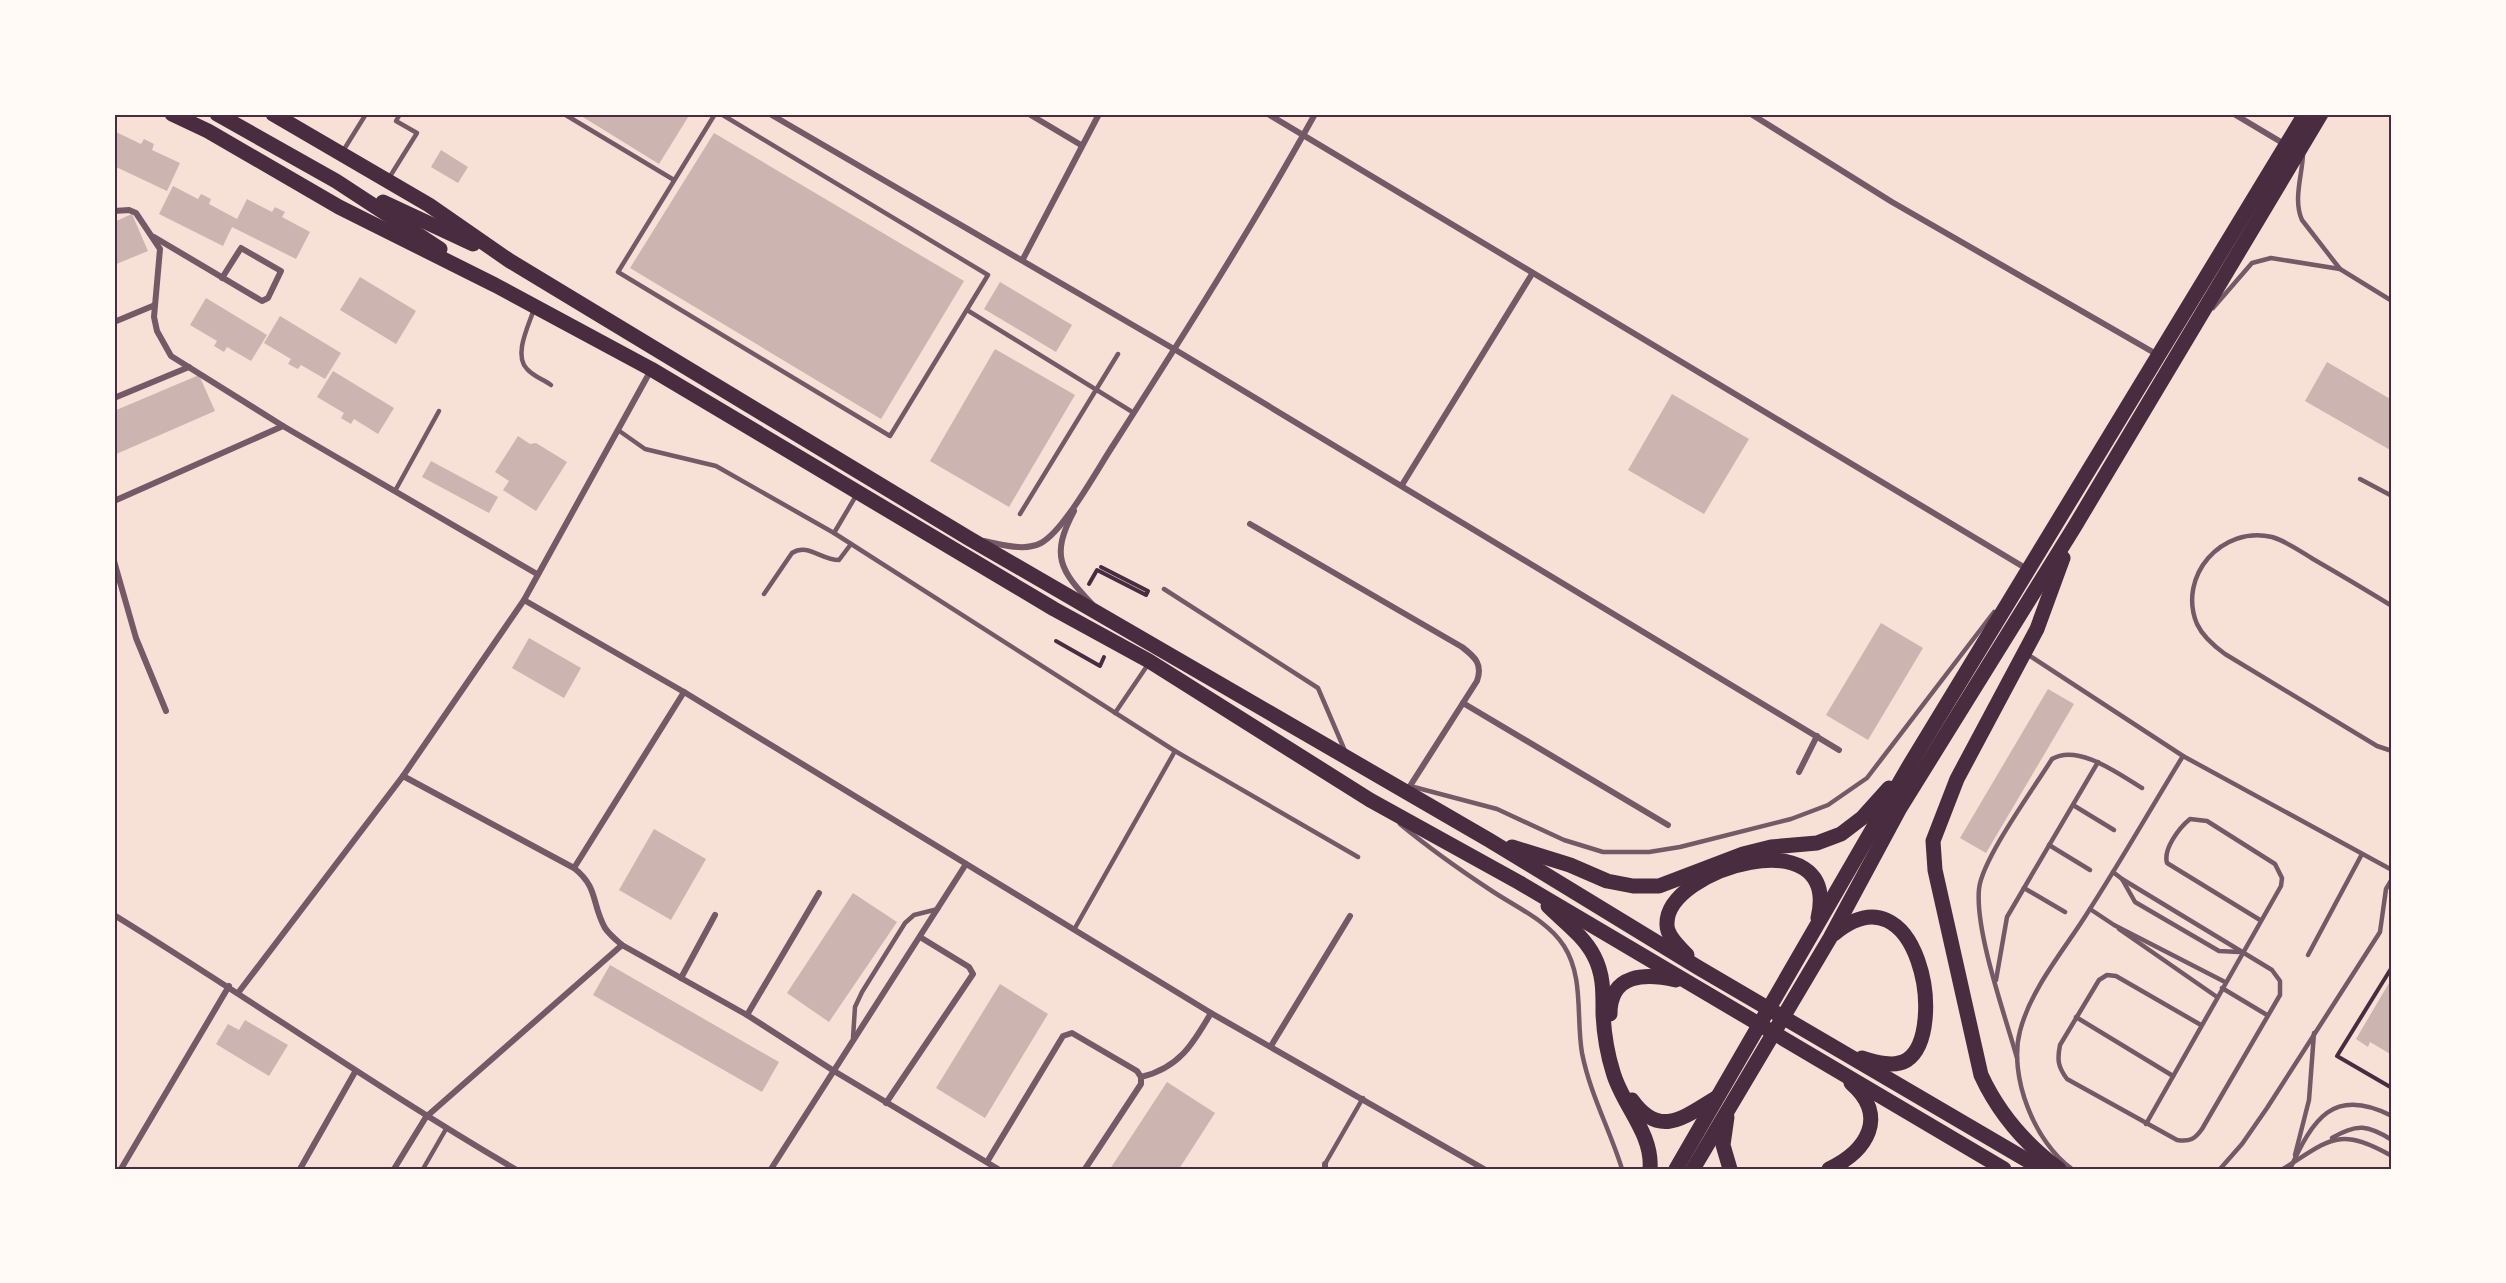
<svg xmlns="http://www.w3.org/2000/svg" width="2506" height="1283" font-family="'Nunito Sans',sans-serif">
	<rect width="100%" height="100%" fill="#f7e1d7"/>
	<g fill="#ccb4b1">
		<polygon points="578,114 690,114 659,164"/>
		<polygon points="116,132 141,144 144,139 154,144 152,150 180,163 167,191 114,166"/>
		<polygon points="714,133 964,281 881,419 630,268"/>
		<polygon points="441,150 468,167 458,183 431,167"/>
		<polygon points="173,186 198,199 201,194 211,199 209,204 237,219 247,199 272,212 275,207 285,212 282,217 310,232 296,259 232,227 223,246 159,214"/>
		<polygon points="132,214 148,251 114,265 114,222"/>
		<polygon points="360,277 416,311 396,344 340,310"/>
		<polygon points="1000,282 1072,325 1056,352 984,309"/>
		<polygon points="206,298 267,335 251,361 227,347 224,352 214,346 217,341 190,325"/>
		<polygon points="280,316 341,353 325,379 301,365 298,369 288,364 291,359 264,343"/>
		<polygon points="995,349 1075,395 1009,507 930,461"/>
		<polygon points="2327,362 2392,400 2392,451 2305,401"/>
		<polygon points="333,371 394,408 378,434 354,419 351,424 341,418 344,413 317,397"/>
		<polygon points="199,375 215,411 114,455 114,411"/>
		<polygon points="1672,394 1749,439 1704,514 1628,470"/>
		<polygon points="518,436 530,444 536,443 567,462 536,511 503,490 509,481 495,472"/>
		<polygon points="431,461 498,497 489,513 422,477"/>
		<polygon points="1881,623 1923,648 1868,740 1826,715"/>
		<polygon points="529,638 581,668 564,698 512,668"/>
		<polygon points="2048,689 2074,704 1986,853 1960,838"/>
		<polygon points="654,829 706,859 671,920 619,890"/>
		<polygon points="853,893 897,922 829,1022 787,993"/>
		<polygon points="610,965 779,1062 762,1092 593,995"/>
		<polygon points="2392,978 2392,1055 2370,1042 2368,1047 2356,1039"/>
		<polygon points="1000,984 1048,1014 985,1118 936,1088"/>
		<polygon points="245,1020 288,1045 269,1076 216,1044 228,1024 239,1030"/>
		<polygon points="1167,1082 1215,1113 1179,1169 1110,1169"/>
	</g>
	<g fill="none" stroke-linecap="round" stroke-linejoin="round">
		<g stroke="#4a2c40" stroke-width="4">
			<polyline points="1089,584 1097,570 1146,595 1148,591 1101,567"/>
			<polyline points="1056,641 1100,666 1104,657"/>
			<polyline points="2392,967 2337,1056 2392,1088"/>
		</g>
		<g stroke="#755966" stroke-width="4.5">
			<polyline points="564,114 674,180"/>
			<polyline points="715,114 618,272 890,436 988,275 721,114"/>
			<polyline points="343,151 366,114"/>
			<path d="M2303,155C2302,176 2293,200 2302,220L2340,269L2392,301"/>
			<polyline points="389,178 417,133 396,121 400,114"/>
			<polyline points="2213,308 2252,263 2271,258 2340,269"/>
			<path d="M534,309C529,325 513,355 527,369C533,376 544,380 551,385"/>
			<polyline points="967,310 1134,413"/>
			<polyline points="618,430 645,449 716,466 834,533 1175,751 1358,857"/>
			<polyline points="2360,479 2392,496"/>
			<polyline points="395,491 439,411"/>
			<polyline points="1020,514 1118,354"/>
			<polyline points="834,533 857,494"/>
			<polyline points="1164,589 1318,688 1345,751"/>
			<path d="M764,594L792,553C808,543 821,560 839,560L851,544"/>
			<path d="M2392,606C2366,590 2339,574 2313,559C2300,551 2286,541 2272,537C2222,525 2177,576 2197,624C2203,637 2214,646 2225,654L2377,746L2392,751"/>
			<polyline points="2027,654 2183,756 2392,870"/>
			<polyline points="1115,713 1149,663"/>
			<polyline points="1410,786 1497,809 1564,840 1603,852 1649,852 1680,847 1791,819 1828,805 1867,778 1994,612"/>
			<polyline points="2073,805 2114,830"/>
			<path d="M1400,824C1429,848 1460,870 1492,891C1516,907 1548,921 1564,946C1584,977 1576,1018 1582,1053C1590,1094 1610,1130 1622,1169"/>
			<polyline points="2049,845 2090,870"/>
			<polyline points="2113,872 2122,879 2135,902 2219,951 2239,952"/>
			<path d="M2122,879L2272,970L2280,981V995L2202,1129C2195,1139 2190,1142 2177,1140L2067,1079C2058,1067 2057,1060 2060,1045L2099,980L2107,975L2116,976L2201,1025"/>
			<polyline points="2024,888 2065,912"/>
			<polyline points="2090,909 2114,925 2225,982"/>
			<polyline points="1075,928 1175,751"/>
			<polyline points="2119,929 2217,997"/>
			<polyline points="2308,955 2362,854"/>
			<polyline points="1996,980 2007,917 2098,762"/>
			<polyline points="2222,988 2267,1015"/>
			<polyline points="2076,1017 2173,1076"/>
			<polyline points="853,1038 855,1007 862,992 905,923 914,915 938,909"/>
			<path d="M2017,1058C2005,1015 1975,932 1979,889C1982,859 2034,788 2052,759C2078,743 2120,775 2142,788"/>
			<path d="M2146,1124L2281,886L2282,878L2275,864L2207,821L2190,819C2179,828 2163,849 2167,863L2260,920"/>
			<path d="M2332,1138C2357,1123 2368,1125 2392,1140"/>
			<polyline points="2295,1155 2309,1100 2314,1033"/>
			<polyline points="1325,1164 1363,1098"/>
			<polyline points="423,1169 446,1129"/>
			<path d="M2072,1169C2035,1143 2008,1076 2020,1031C2031,988 2065,949 2088,912C2121,861 2151,808 2183,756"/>
			<polyline points="2220,1169 2242,1144 2267,1108 2380,932 2386,889 2392,879"/>
			<path d="M2283,1169C2331,1139 2338,1126 2392,1156"/>
			<path d="M2290,1169C2313,1119 2333,1086 2392,1116"/>
		</g>
		<g stroke="#755966" stroke-width="6">
			<polyline points="770,114 1174,349 1839,750"/>
			<polyline points="1029,114 1081,145"/>
			<polyline points="1268,114 2027,569"/>
			<polyline points="1751,114 1892,202 2158,355"/>
			<polyline points="2234,114 2286,145"/>
			<polyline points="114,211 129,210 136,213 160,249 154,317 157,331 171,356 283,426 537,574"/>
			<polyline points="154,237 262,301 268,298 281,271 241,248 222,278"/>
			<polyline points="1023,259 1099,114"/>
			<polyline points="114,322 155,305"/>
			<polyline points="114,398 189,367"/>
			<polyline points="1402,485 1532,274"/>
			<polyline points="114,501 283,426"/>
			<path d="M1074,511C1050,556 1060,570 1092,604"/>
			<path d="M1250,524L1462,647C1475,657 1483,664 1477,681L1410,786"/>
			<path d="M983,541C1001,544 1024,552 1041,543C1064,531 1098,468 1114,444C1183,336 1253,226 1315,114"/>
			<polyline points="114,561 136,638 166,711"/>
			<polyline points="524,600 684,692 1211,1013 1484,1169"/>
			<path d="M684,692L574,868C599,888 591,903 605,928C609,934 616,940 622,945L747,1015L834,1071L998,1169"/>
			<polyline points="1463,703 1668,825"/>
			<polyline points="1799,772 1817,736"/>
			<polyline points="403,776 574,868"/>
			<path d="M114,915C249,998 378,1089 515,1169"/>
			<polyline points="681,978 715,915"/>
			<polyline points="238,993 403,776 524,600 651,370"/>
			<polyline points="747,1015 819,893"/>
			<polyline points="1271,1046 1350,916"/>
			<path d="M1141,1077C1179,1068 1193,1044 1211,1013"/>
			<polyline points="886,1103 973,974 969,967 920,937"/>
			<polyline points="987,1162 1063,1036 1072,1033 1137,1071 1141,1077 1141,1084 1085,1169"/>
			<polyline points="121,1169 229,986"/>
			<polyline points="300,1169 355,1072"/>
			<polyline points="394,1169 426,1117 622,945"/>
			<polyline points="771,1169 966,864"/>
			<polyline points="1325,1169 1325,1164"/>
		</g>
		<g stroke="#4a2c40" stroke-width="15">
			<polyline points="172,114 208,131 339,207 495,285 651,369 1054,609 1149,661 1370,800 1520,883 2004,1169"/>
			<polyline points="217,114 336,181 440,249"/>
			<polyline points="273,114 429,205 510,261 970,539 1489,840 1699,968 2042,1169"/>
			<polyline points="383,202 473,244"/>
			<polyline points="1512,847 1570,865 1607,881 1633,886 1659,886 1743,854 1771,847 1817,843 1841,834 1862,818 1889,788"/>
			<path d="M1548,906C1563,921 1584,936 1594,956C1604,975 1603,994 1603,1014C1604,1034 1607,1053 1613,1072C1622,1105 1653,1133 1650,1169"/>
			<path d="M1834,934C1918,864 1949,1032 1907,1060C1894,1068 1875,1062 1862,1058"/>
			<path d="M1687,955C1680,947 1667,937 1667,925C1664,868 1842,817 1818,918"/>
			<path d="M1610,1014C1610,973 1646,973 1676,980"/>
			<path d="M1632,1100C1660,1139 1684,1117 1716,1098"/>
			<polyline points="1727,1117 1723,1145 1730,1169"/>
			<polyline points="1676,1169 1909,766 2305,114"/>
			<polyline points="1693,1169 1830,938 1900,808 2075,526 2321,114"/>
			<path d="M1829,1169C1867,1151 1889,1116 1851,1083"/>
			<path d="M2059,1169C2025,1144 1999,1114 1981,1075L1935,870L1933,841L1957,779L2037,629L2063,558"/>
		</g>
	</g>
	<rect width="2506" height="1283" fill="none" stroke="#fffaf5" stroke-width="231"/>
	<rect x="116" y="116" width="2274" height="1052" fill="none" stroke="#4a2c40" stroke-width="2"/>
</svg>
